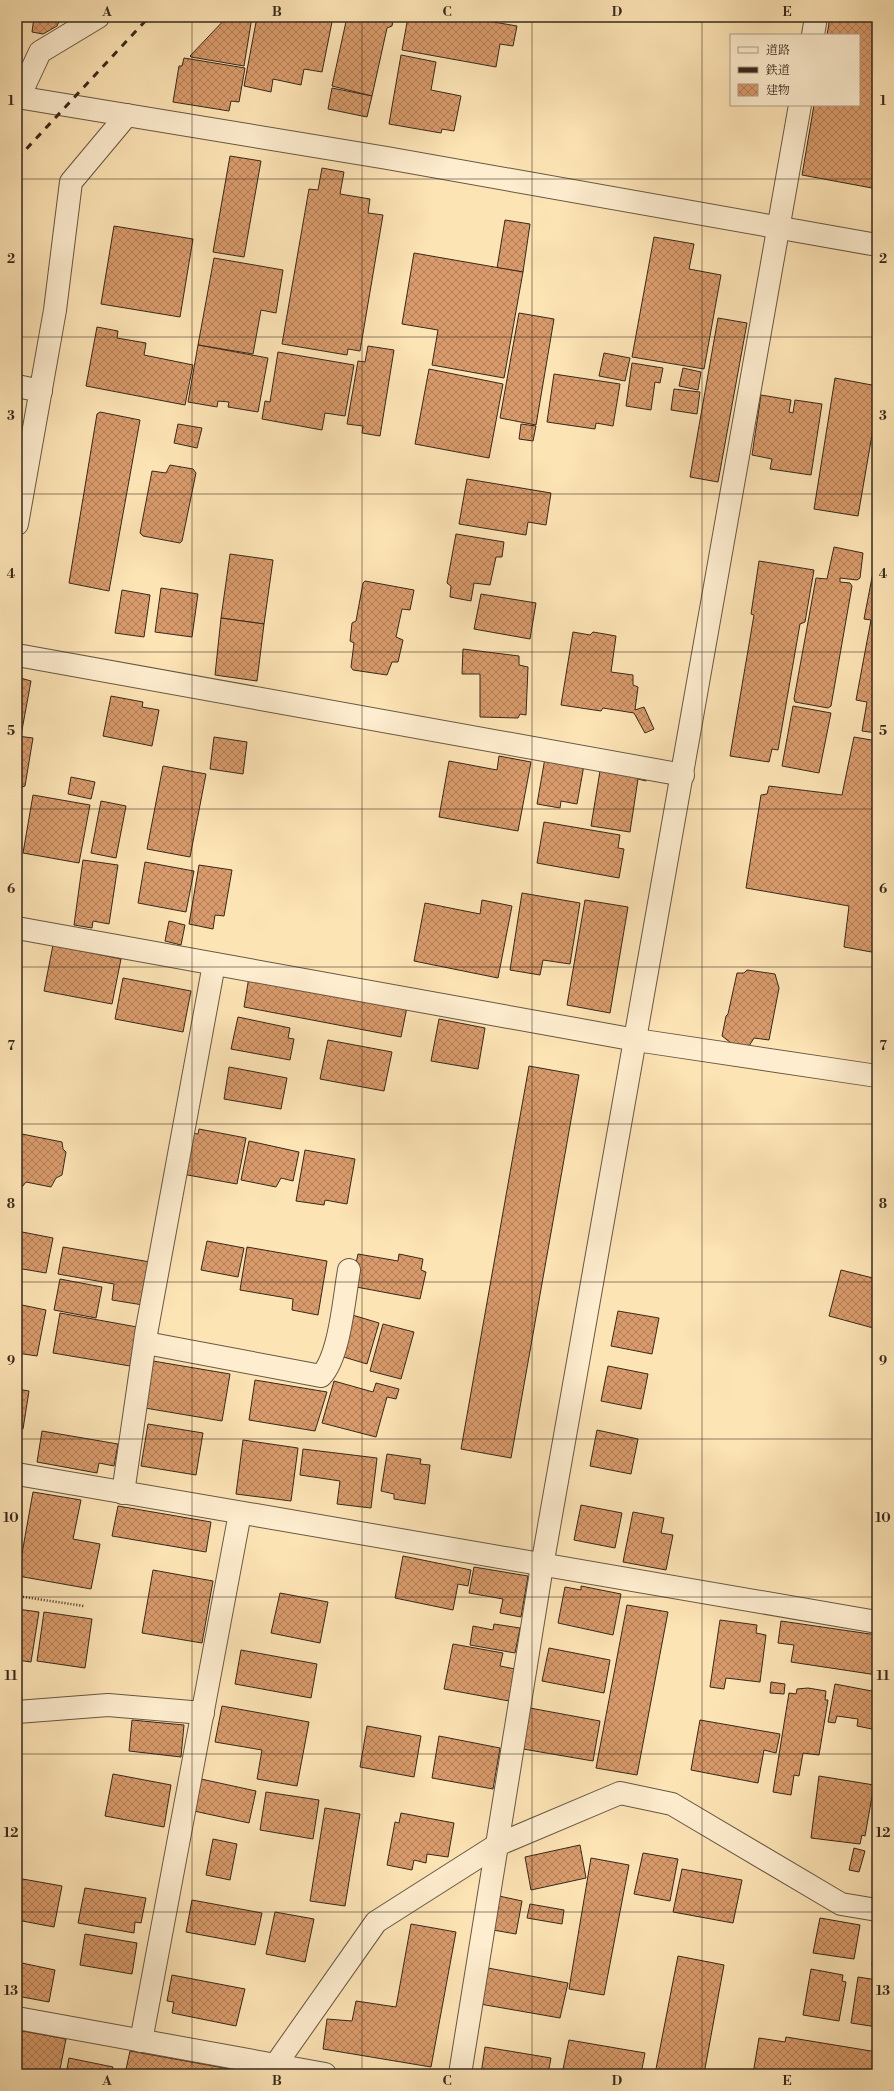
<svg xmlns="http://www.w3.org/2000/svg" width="894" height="2091" font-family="'Libre Bodoni','Noto Serif JP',serif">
	<defs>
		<pattern id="building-cross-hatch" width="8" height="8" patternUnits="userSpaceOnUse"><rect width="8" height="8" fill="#d99b6b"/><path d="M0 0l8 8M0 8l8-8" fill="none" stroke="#b17e57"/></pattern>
	</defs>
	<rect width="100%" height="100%" fill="#fde4b5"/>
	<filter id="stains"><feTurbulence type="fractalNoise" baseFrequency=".005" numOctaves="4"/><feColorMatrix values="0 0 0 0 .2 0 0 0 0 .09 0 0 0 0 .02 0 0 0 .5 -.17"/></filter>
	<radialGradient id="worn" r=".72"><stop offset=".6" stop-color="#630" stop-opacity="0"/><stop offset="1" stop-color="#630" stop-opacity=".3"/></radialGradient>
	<g fill="url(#building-cross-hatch)" stroke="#36281c">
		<polygon points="34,17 61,17 57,26 43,34 32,32"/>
		<polygon points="227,17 252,17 244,66 191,57 190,56"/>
		<polygon points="257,17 333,17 322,72 304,69 301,85 273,79 271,92 244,86"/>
		<polygon points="347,17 394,17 392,26 387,28 372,96 332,86"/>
		<polygon points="408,17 464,17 517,26 513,46 500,44 496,67 402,50"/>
		<polygon points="830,17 877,17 877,160 872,188 802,175 814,105 859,105 859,35 827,35"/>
		<polygon points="401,55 436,62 431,90 461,96 454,131 442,129 441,133 389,124"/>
		<polygon points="184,58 245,68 239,102 231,101 229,111 173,102 179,66 182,66"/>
		<polygon points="332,88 372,96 367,117 328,109"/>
		<polygon points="230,156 261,161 244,257 213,252"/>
		<polygon points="322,168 344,172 340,194 370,199 368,213 383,215 360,351 348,349 347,355 282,344 309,189 318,190"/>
		<polygon points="505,220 530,224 523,272 497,268"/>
		<polygon points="114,226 193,239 180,317 101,304"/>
		<polygon points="654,237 694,244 689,269 721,275 704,369 632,357"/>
		<polygon points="414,253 523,272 504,378 432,365 438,330 402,324"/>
		<polygon points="214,258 283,270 276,313 261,310 253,354 198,345"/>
		<polygon points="519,313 554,319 536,425 500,418"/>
		<polygon points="718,318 747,323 718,482 690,477"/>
		<polygon points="97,327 118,331 117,338 146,343 144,355 193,365 185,405 86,386"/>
		<polygon points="198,345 268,358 258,412 228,407 229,402 218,401 217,407 188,402"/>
		<polygon points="368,346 394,350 380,436 362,433 363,426 347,424 358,361 365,362"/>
		<polygon points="278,352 354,365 345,416 325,413 322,430 262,419 265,401 270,402"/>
		<polygon points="604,353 630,358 625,381 599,376"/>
		<polygon points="632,363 663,368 660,383 655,382 651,410 626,406"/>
		<polygon points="683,368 701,372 698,390 679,386"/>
		<polygon points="429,369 503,384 489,458 415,444"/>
		<polygon points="554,374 620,384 613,426 596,423 595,429 547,422"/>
		<polygon points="835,378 877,386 877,406 858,516 814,509"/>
		<polygon points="674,389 700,392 697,414 671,410"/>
		<polygon points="761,395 791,400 789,412 793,413 795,400 822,404 811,475 770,469 772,459 752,455"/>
		<polygon points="100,412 140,420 109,591 69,583 97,414"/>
		<polygon points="178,424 202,428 197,448 174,443"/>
		<polygon points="521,424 536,426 533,441 519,439"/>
		<polygon points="170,465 193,469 196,473 182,541 180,543 143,536 140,533 152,471 166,473"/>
		<polygon points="467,479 551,493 546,525 528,522 526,535 459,524"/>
		<polygon points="456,534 504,542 502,557 496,557 490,585 474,583 471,601 450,597 451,586 447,583"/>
		<polygon points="834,547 863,553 860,578 857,580 840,578 840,582 850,583 852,586 831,706 828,708 795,702 794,699 816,578 827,579"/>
		<polygon points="230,554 273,560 264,624 221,618"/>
		<polygon points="759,561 814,570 805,622 800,624 778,750 772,749 769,762 730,756 754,615 751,614"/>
		<polygon points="875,562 877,562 877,733 862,731 867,702 856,700 871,620 864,619"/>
		<polygon points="365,581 414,590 410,610 402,609 396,637 403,640 398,662 392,662 387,675 353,670 351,667 354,643 350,641 352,623 356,621 363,583"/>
		<polygon points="161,588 198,594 192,637 155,632"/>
		<polygon points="122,590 150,595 144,637 115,633"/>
		<polygon points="481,594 536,603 530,639 474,629"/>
		<polygon points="221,618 264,624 257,681 215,675"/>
		<polygon points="573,632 590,635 593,632 616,636 611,672 633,675 633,685 638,687 635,710 644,707 654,729 645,733 634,713 603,708 601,711 561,705"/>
		<polygon points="463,649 519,656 519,665 528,667 526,715 520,714 518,718 480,717 480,674 462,674"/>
		<polygon points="17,677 31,681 22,730 17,729"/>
		<polygon points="111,696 143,702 142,707 159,710 152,746 103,736"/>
		<polygon points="793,706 831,713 819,773 782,766"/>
		<polygon points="17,736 33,738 25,786 20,788 17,802"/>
		<polygon points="214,737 247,742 243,774 210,769"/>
		<polygon points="854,737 877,741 877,776 875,793 877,795 877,953 844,947 849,906 746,888 761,795 767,794 769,786 842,795"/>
		<polygon points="499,756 531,762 518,831 439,817 449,761 497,770"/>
		<polygon points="545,758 584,765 577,804 561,801 560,808 537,804"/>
		<polygon points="163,766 206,774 190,857 147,849"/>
		<polygon points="600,771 647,775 646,781 638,779 630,832 591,826"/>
		<polygon points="71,777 95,782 91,799 68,794"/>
		<polygon points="33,795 90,805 79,863 23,853"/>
		<polygon points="101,801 126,806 116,858 91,853"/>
		<polygon points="544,822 620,835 618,848 624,849 619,878 537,863"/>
		<polygon points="83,860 118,865 109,924 93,921 92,928 74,925"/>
		<polygon points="145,862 194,871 186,912 138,903"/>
		<polygon points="199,865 232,870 224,916 215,915 213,929 189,924"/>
		<polygon points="522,893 580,903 570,964 543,960 540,975 510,970"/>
		<polygon points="482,900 512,906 498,978 414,961 425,903 480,914"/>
		<polygon points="585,900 628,907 610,1013 567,1005"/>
		<polygon points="169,921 185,925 181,945 165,941"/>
		<polygon points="53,945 121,959 112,1004 44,991"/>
		<polygon points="747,970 775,974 779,988 769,1040 754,1038 749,1046 731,1043 722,1036 726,1016 728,1014 737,973 744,973"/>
		<polygon points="249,977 407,1007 401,1037 244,1007"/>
		<polygon points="123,978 191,991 183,1032 115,1019"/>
		<polygon points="238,1017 290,1028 288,1038 294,1039 290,1060 231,1049"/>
		<polygon points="439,1019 485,1028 478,1069 431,1061"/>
		<polygon points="328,1040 392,1052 384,1091 320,1079"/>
		<polygon points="529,1066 579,1075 511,1458 461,1449"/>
		<polygon points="229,1067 287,1078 281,1109 224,1099"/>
		<polygon points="199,1129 246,1138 237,1184 182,1174 190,1133 198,1134"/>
		<polygon points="17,1133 62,1142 63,1149 66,1152 62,1175 56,1178 51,1187 26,1182 22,1187 17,1186"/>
		<polygon points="249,1141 299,1152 293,1181 281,1178 276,1187 241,1180"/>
		<polygon points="305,1150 355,1159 347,1204 325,1200 324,1205 296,1201"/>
		<polygon points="17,1231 53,1238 46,1273 17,1268"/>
		<polygon points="207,1241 244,1248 238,1277 201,1270"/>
		<polygon points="63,1247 150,1262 143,1305 112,1300 114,1284 58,1274"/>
		<polygon points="247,1247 327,1261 318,1315 292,1310 293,1299 240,1290"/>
		<polygon points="358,1254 398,1261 399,1254 423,1259 421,1270 426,1272 420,1299 351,1286"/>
		<polygon points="841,1270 877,1279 877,1329 829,1316"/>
		<polygon points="60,1279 102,1287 96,1318 54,1310"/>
		<polygon points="17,1304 46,1310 37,1356 17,1353"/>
		<polygon points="618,1311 659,1318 652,1354 611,1346"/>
		<polygon points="60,1313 137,1327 130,1366 53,1353"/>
		<polygon points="349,1314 379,1323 367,1364 337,1355"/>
		<polygon points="383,1324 414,1332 401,1379 370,1371"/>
		<polygon points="153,1361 230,1374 222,1421 145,1408"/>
		<polygon points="608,1366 648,1374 641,1409 601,1401"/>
		<polygon points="255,1380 327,1392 315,1431 249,1420"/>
		<polygon points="334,1381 373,1392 376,1383 399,1389 396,1399 387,1397 376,1437 322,1423"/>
		<polygon points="17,1389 29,1391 23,1429 17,1428"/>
		<polygon points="148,1424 203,1433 196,1475 141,1466"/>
		<polygon points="597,1430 638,1439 631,1474 590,1466"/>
		<polygon points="42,1431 118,1444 114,1466 99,1463 97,1473 37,1462"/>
		<polygon points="243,1440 298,1448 291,1501 236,1494"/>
		<polygon points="303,1449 377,1458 371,1508 337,1504 340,1481 300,1475"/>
		<polygon points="387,1454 421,1459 420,1464 430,1465 425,1504 394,1499 394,1494 381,1491"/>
		<polygon points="33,1492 81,1500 73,1539 100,1544 91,1589 18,1576"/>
		<polygon points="581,1505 622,1513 615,1548 574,1540"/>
		<polygon points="118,1506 211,1522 206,1552 112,1536"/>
		<polygon points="633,1512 664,1518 661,1533 673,1535 666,1570 623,1562"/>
		<polygon points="403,1556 471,1570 468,1586 458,1584 453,1610 395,1598"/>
		<polygon points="474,1567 528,1576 521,1617 500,1613 503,1599 469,1593"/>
		<polygon points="153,1570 213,1581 202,1643 142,1633"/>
		<polygon points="581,1586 621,1594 613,1635 558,1623 565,1587 581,1590"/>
		<polygon points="280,1593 328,1602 320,1643 271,1633"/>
		<polygon points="627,1605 668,1612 637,1775 596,1768"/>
		<polygon points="17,1609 39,1612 31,1662 17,1660"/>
		<polygon points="44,1612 92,1619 85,1668 37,1661"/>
		<polygon points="720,1620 757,1625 756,1633 766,1635 760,1682 726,1678 724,1689 710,1687"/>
		<polygon points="781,1621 877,1635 877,1675 791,1662 794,1645 778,1643"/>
		<polygon points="494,1624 520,1628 515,1653 470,1645 473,1626 493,1630"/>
		<polygon points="453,1644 503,1653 500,1666 515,1669 509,1701 444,1689"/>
		<polygon points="549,1648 610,1660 604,1693 542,1681"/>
		<polygon points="241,1650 317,1664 311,1698 235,1684"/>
		<polygon points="771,1682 785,1684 784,1694 770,1693"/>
		<polygon points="835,1684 877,1692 877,1730 857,1726 858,1719 837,1716 835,1723 828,1722"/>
		<polygon points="808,1688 826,1691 825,1700 828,1700 819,1755 803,1753 799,1776 794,1775 791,1795 773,1792 789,1693 796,1694 797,1689"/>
		<polygon points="222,1706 309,1722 297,1786 257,1779 262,1750 215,1742"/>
		<polygon points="530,1708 600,1721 593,1761 523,1749"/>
		<polygon points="132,1720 184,1725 181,1757 129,1751"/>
		<polygon points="700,1720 780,1734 776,1753 764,1750 758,1783 691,1770"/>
		<polygon points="367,1726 421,1736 414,1777 360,1767"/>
		<polygon points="439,1736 500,1748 493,1789 432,1778"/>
		<polygon points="113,1774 171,1785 164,1827 105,1816"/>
		<polygon points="819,1776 874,1785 865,1836 862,1835 860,1844 811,1838"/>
		<polygon points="201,1779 256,1791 249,1823 194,1811"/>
		<polygon points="266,1792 319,1800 313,1839 260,1830"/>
		<polygon points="325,1808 360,1814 345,1906 310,1901"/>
		<polygon points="401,1813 454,1823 448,1857 427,1854 426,1863 414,1860 412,1870 387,1865 395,1822 399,1823"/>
		<polygon points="213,1839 237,1844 230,1880 206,1875"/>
		<polygon points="580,1845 586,1878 531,1890 525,1857"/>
		<polygon points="854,1848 865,1851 859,1872 849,1870"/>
		<polygon points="643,1853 678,1859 670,1901 634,1894"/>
		<polygon points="591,1858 629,1865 604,1995 569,1989"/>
		<polygon points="682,1869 742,1880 733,1923 673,1912"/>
		<polygon points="17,1878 62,1886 54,1927 17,1920"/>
		<polygon points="85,1888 146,1898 141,1923 135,1922 134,1933 78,1923"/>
		<polygon points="499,1896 522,1901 516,1934 493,1930"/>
		<polygon points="192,1900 262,1913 255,1945 186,1932"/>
		<polygon points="530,1904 564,1910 562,1924 527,1918"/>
		<polygon points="275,1912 314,1919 305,1962 266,1954"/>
		<polygon points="820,1918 860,1925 854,1959 813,1953"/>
		<polygon points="411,1924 456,1932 431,2067 323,2049 327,2019 352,2021 356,2001 396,2007"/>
		<polygon points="877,1931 877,1966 872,1965"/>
		<polygon points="85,1934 137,1943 132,1974 80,1965"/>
		<polygon points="678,1956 724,1965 704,2074 655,2074"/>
		<polygon points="17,1962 55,1970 49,2002 17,1996"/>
		<polygon points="488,1968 568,1983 560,2018 480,2004"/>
		<polygon points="811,1969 843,1975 842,1981 846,1982 839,2021 803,2015"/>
		<polygon points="172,1975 245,1989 236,2026 172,2013 174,2002 167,2001"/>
		<polygon points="858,1977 877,1980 877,2027 851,2023"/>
		<polygon points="17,2030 66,2039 59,2074 17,2074"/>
		<polygon points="786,2037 877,2052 877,2074 753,2074 759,2038 785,2042"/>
		<polygon points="569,2040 645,2053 641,2074 562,2074"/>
		<polygon points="485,2047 551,2058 548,2074 481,2074"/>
		<polygon points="130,2051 230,2069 229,2074 125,2074"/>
		<polygon points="69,2058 113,2067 111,2074 66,2074"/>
	</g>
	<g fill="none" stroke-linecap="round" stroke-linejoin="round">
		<defs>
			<g id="minor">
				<polyline points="813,35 816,17"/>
				<polyline points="17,97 387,158 877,245"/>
				<polyline points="19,97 40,52 98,17"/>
				<polyline points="17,386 41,391"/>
				<polyline points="17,524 55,310 71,182 127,115"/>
				<polyline points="17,655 683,775"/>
				<polyline points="17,928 636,1040 877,1076"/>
				<path d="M146,1343L321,1376C340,1356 344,1298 349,1270"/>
				<polyline points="17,1474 877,1622"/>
				<polyline points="123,1493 146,1334 214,964"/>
				<polyline points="17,1712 108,1705 203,1713"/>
				<polyline points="17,2018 325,2074"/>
				<polyline points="141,2041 240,1513"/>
				<polyline points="269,2074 376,1922 497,1845 620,1793 672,1804 841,1904 877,1910"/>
				<polyline points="460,2074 542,1566 800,105"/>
			</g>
		</defs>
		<use href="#minor" stroke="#685742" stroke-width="24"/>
		<polyline stroke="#36281c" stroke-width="2.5" stroke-dasharray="1 2" stroke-linecap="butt" points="17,1596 84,1606"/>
		<use href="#minor" stroke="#feedcf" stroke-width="22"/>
		<polyline stroke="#36281c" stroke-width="3" stroke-dasharray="7 7" stroke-linecap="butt" points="17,159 149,17"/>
	</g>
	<path fill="none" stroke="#36281c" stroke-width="1" stroke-opacity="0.55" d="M192,17V2074M362,17V2074M532,17V2074M702,17V2074M17,179H877M17,337H877M17,494H877M17,652H877M17,809H877M17,967H877M17,1124H877M17,1282H877M17,1439H877M17,1597H877M17,1754H877M17,1912H877"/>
	<rect width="894" height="2091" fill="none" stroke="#fde4b5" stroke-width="44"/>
	<rect x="730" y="34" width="130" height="72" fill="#feedcf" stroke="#ae9e87"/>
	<rect x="738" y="47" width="20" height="6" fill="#feedcf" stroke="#ae9e87"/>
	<text x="766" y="54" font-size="12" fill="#36281c">道路</text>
	<rect x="738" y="67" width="20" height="6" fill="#36281c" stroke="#ae9e87"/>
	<text x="766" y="74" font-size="12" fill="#36281c">鉄道</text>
	<rect x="738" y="84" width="20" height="12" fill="url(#building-cross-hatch)" stroke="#ae9e87"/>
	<text x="766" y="94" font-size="12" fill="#36281c">建物</text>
	<rect x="22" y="22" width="850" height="2047" fill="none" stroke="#36281c" stroke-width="1.5"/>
	<g font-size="13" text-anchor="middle" font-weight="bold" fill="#36281c">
		<text x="107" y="16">A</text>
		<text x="277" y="16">B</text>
		<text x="447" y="16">C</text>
		<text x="617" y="16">D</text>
		<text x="787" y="16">E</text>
		<text x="11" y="105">1</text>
		<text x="883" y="105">1</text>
		<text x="11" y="263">2</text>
		<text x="883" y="263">2</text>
		<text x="11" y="420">3</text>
		<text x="883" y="420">3</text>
		<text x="11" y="578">4</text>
		<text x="883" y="578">4</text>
		<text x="11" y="735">5</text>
		<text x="883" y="735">5</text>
		<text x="11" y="893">6</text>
		<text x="883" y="893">6</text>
		<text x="11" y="1050">7</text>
		<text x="883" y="1050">7</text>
		<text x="11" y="1208">8</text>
		<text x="883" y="1208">8</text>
		<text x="11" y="1365">9</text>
		<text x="883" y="1365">9</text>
		<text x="11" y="1522">10</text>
		<text x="883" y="1522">10</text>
		<text x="11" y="1680">11</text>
		<text x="883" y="1680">11</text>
		<text x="11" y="1837">12</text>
		<text x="883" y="1837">12</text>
		<text x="11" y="1995">13</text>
		<text x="883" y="1995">13</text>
		<text x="107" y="2085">A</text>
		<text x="277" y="2085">B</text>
		<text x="447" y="2085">C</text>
		<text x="617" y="2085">D</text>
		<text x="787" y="2085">E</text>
	</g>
	<rect width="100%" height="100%" filter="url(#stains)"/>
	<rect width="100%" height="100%" fill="url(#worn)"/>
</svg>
